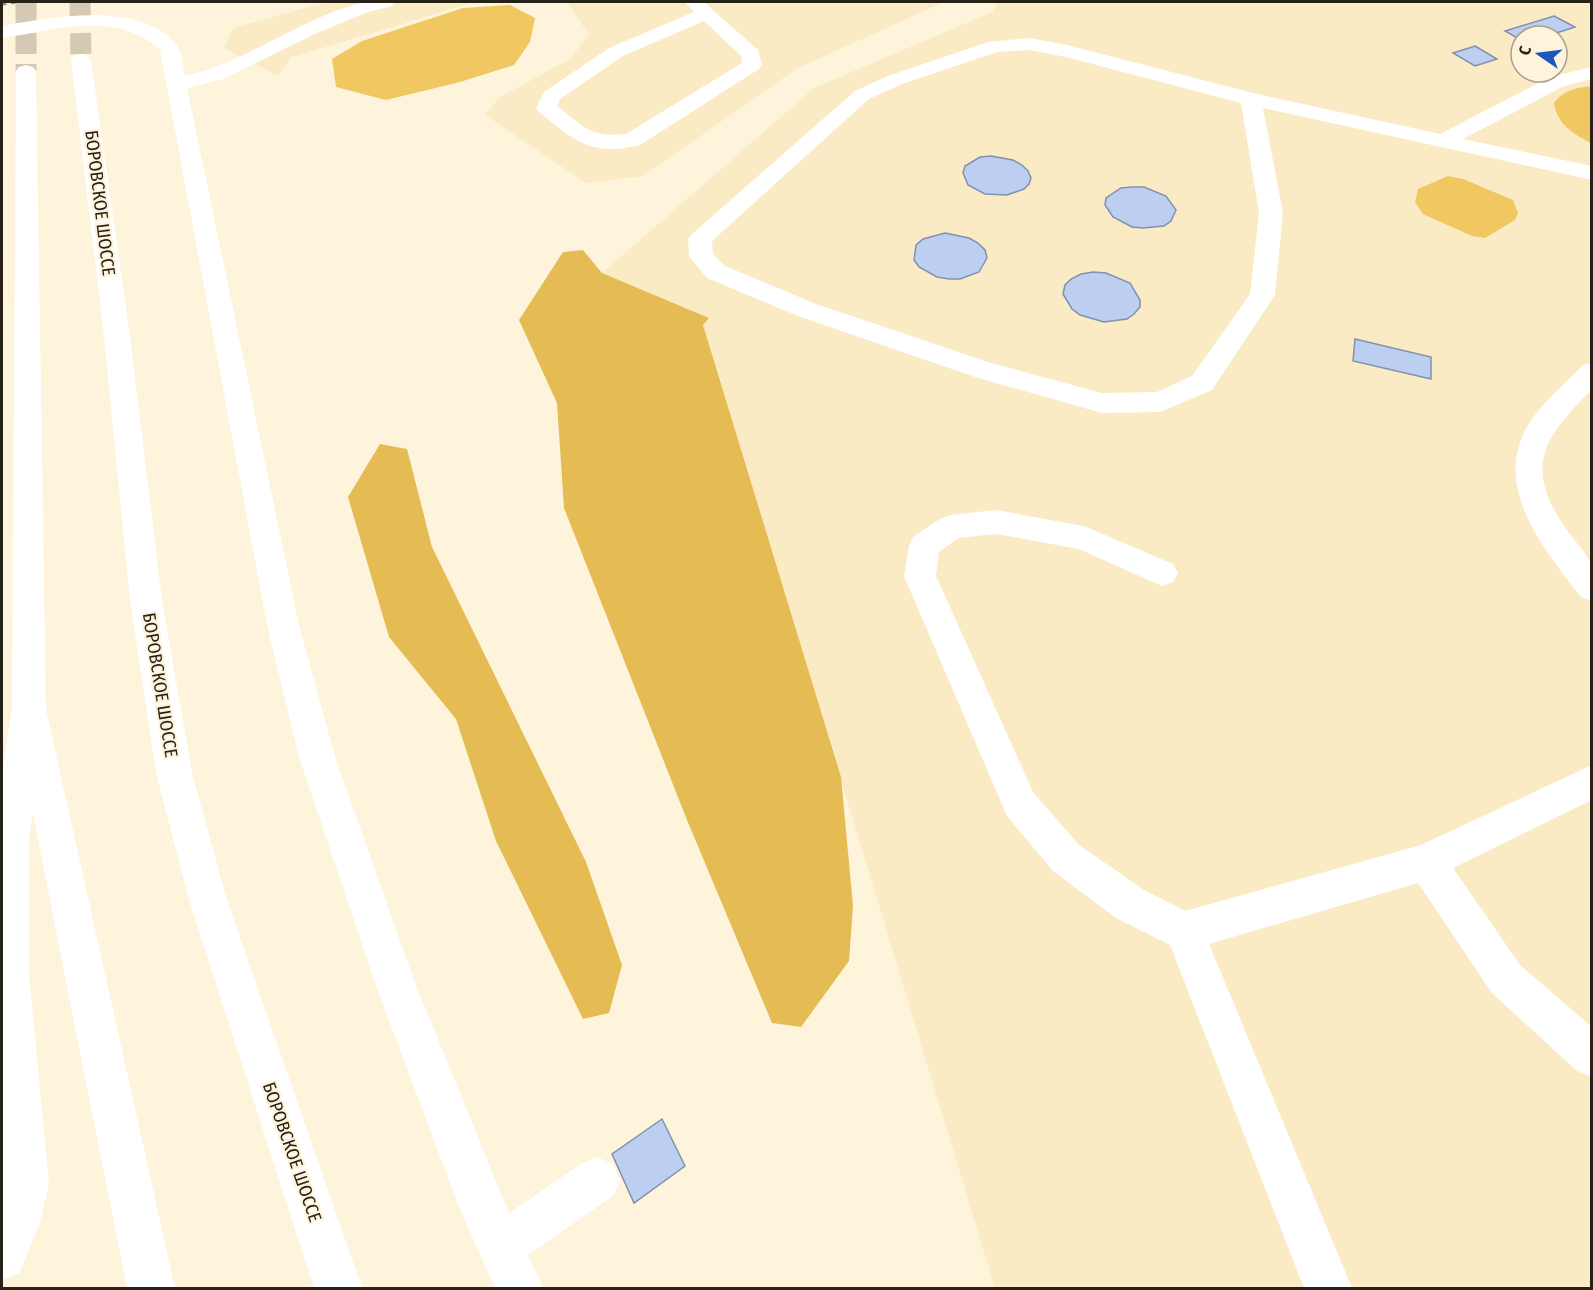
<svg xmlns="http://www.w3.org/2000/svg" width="1593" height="1290" font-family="'Fira Sans Condensed',sans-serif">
	<rect width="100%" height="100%" fill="#fef3db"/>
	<g fill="#fbebc5" fill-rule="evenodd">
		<polygon points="327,2 475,2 292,57 278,76 224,48 233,28"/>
		<polygon points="567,2 944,2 798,68 643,176 586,183 485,115 499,98 570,59 589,35"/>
		<path d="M998,2H1591V1288H995L703,325L709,318L602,273L814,88L992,12ZM1521,36H1557V72H1521Z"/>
	</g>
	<g fill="#e5bc54">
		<polygon points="583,250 602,273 709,318 703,325 841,777 853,906 849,961 801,1027 772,1023 687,820 564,508 557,403 519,320 563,252"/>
		<polygon points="380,444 407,449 432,547 586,862 622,965 609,1013 583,1019 496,841 456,719 389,637 348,497"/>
	</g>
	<g fill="#f0c760">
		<polygon points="510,5 535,18 530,42 514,65 460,82 386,100 336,87 332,59 362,41 463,8"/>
		<path d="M1591,86H1592L1591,143C1573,134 1557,124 1554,103C1564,90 1575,88 1591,86Z"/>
		<polygon points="1448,176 1463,179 1513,200 1518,213 1515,220 1485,238 1472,236 1423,214 1415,202 1418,189"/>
	</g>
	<g fill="#bccff1" stroke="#8291ab" stroke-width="1.5">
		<polygon points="1554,16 1575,27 1547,36 1521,36 1521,40 1505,31"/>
		<polygon points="1475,46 1497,59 1475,66 1453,53"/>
		<polygon points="991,156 1013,160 1022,165 1028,171 1031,178 1029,184 1024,189 1007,195 985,194 968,185 963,173 965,166 980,157"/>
		<polygon points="1132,187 1144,187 1166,196 1176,210 1171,221 1164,226 1143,228 1132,227 1113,217 1105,205 1106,198 1121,188"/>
		<polygon points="945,233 969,238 978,243 985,250 987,258 979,272 960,279 949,279 937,277 919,267 914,260 916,245 923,239"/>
		<polygon points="1093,272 1106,273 1130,283 1140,300 1140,307 1134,314 1127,319 1104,322 1080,315 1072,309 1063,294 1065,285 1071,279 1081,274"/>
		<polygon points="1355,339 1431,357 1431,379 1353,361"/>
		<polygon points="662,1119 685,1166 634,1203 612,1154"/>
	</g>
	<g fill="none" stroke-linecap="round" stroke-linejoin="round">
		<g stroke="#d3c9b4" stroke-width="21" stroke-dasharray="21 10" stroke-linecap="butt">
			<polyline points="26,2 26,71"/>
			<polyline points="80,2 81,60"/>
		</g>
		<g fill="#fff" fill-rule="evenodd">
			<path d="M365,2H394L392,6L368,12L317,33L223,79L187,88L299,625L335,757L415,983L509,1213L581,1164L597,1157L613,1164L620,1180L613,1196L528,1255L543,1288H495L459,1207L375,983L299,757L267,625L160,50C116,9 54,31 2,38V26C51,17 141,0 177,45C182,52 183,67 185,76C248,62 301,17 365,2Z"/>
			<path d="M685,2H704L758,50L762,65L759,69L640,145C591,157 575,141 539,112L536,108L544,92L609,48L694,12ZM704,21L741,56L742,63L626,134C590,138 585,127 557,106L560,99L623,56Z"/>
			<path d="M1029,38L1067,45L1253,93L1440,134L1550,77L1592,67V79L1564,86L1463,139L1592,166V180L1263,108L1283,213L1275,295L1212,390L1160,412L1102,413L975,377L798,316L707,278L689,256L688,239L692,234L855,91L888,76L988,42ZM1029,50L1066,57L1241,103L1259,213L1250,294L1192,376L1157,392L1102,393L991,363L816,304L725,266L713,254L712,241L869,99L902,84L997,52Z"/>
			<path d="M1592,363V389C1547,435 1522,464 1564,526C1571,537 1587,553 1591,564C1593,573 1592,591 1592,601L1581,597C1542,547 1488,482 1532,419C1546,399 1566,383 1583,365Z"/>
			<polygon points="996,510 1084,526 1173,564 1178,573 1173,582 1162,586 1079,549 996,534 958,538 939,552 936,576 1033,792 1079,845 1144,890 1185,911 1421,845 1592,765 1592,800 1453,868 1520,965 1592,1027 1592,1077 1577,1071 1492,993 1418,883 1209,944 1352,1288 1304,1288 1170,945 1116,918 1053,871 1007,816 904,576 909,546 913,537 940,519 951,515"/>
			<polygon points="28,698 40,702 45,713 29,841 29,973 49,1184 40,1223 19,1274 2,1280 2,774 11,713 16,702"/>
		</g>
		<g fill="#fff" fill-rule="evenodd">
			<polygon points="81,54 88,56 91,60 130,336 162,600 192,773 227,900 362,1288 314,1288 189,900 156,773 130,600 104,336 71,60 74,56"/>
			<polygon points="26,65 33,67 36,71 46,709 175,1288 127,1288 12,709 16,71 19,67"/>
		</g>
		<polyline stroke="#988f7e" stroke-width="3" stroke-dasharray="4.5 4.5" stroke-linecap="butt" points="2,4 17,2"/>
	</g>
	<g text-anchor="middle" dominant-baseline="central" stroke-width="4.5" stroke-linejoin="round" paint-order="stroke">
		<g font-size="18" fill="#272217" stroke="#fef3db">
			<text transform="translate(100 203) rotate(83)">БОРОВСКОЕ ШОССЕ</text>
			<text transform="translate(160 685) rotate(81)">БОРОВСКОЕ ШОССЕ</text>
			<text transform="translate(292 1152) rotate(71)">БОРОВСКОЕ ШОССЕ</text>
		</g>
	</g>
	<rect width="1593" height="1290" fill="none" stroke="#272217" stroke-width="6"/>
	<g transform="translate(1539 54) rotate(284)"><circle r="28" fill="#fef3db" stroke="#a89f8d" stroke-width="1.5"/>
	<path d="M0-4.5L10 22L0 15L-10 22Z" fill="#1a56c2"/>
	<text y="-9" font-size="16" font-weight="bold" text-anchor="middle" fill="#272217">С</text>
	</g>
</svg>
